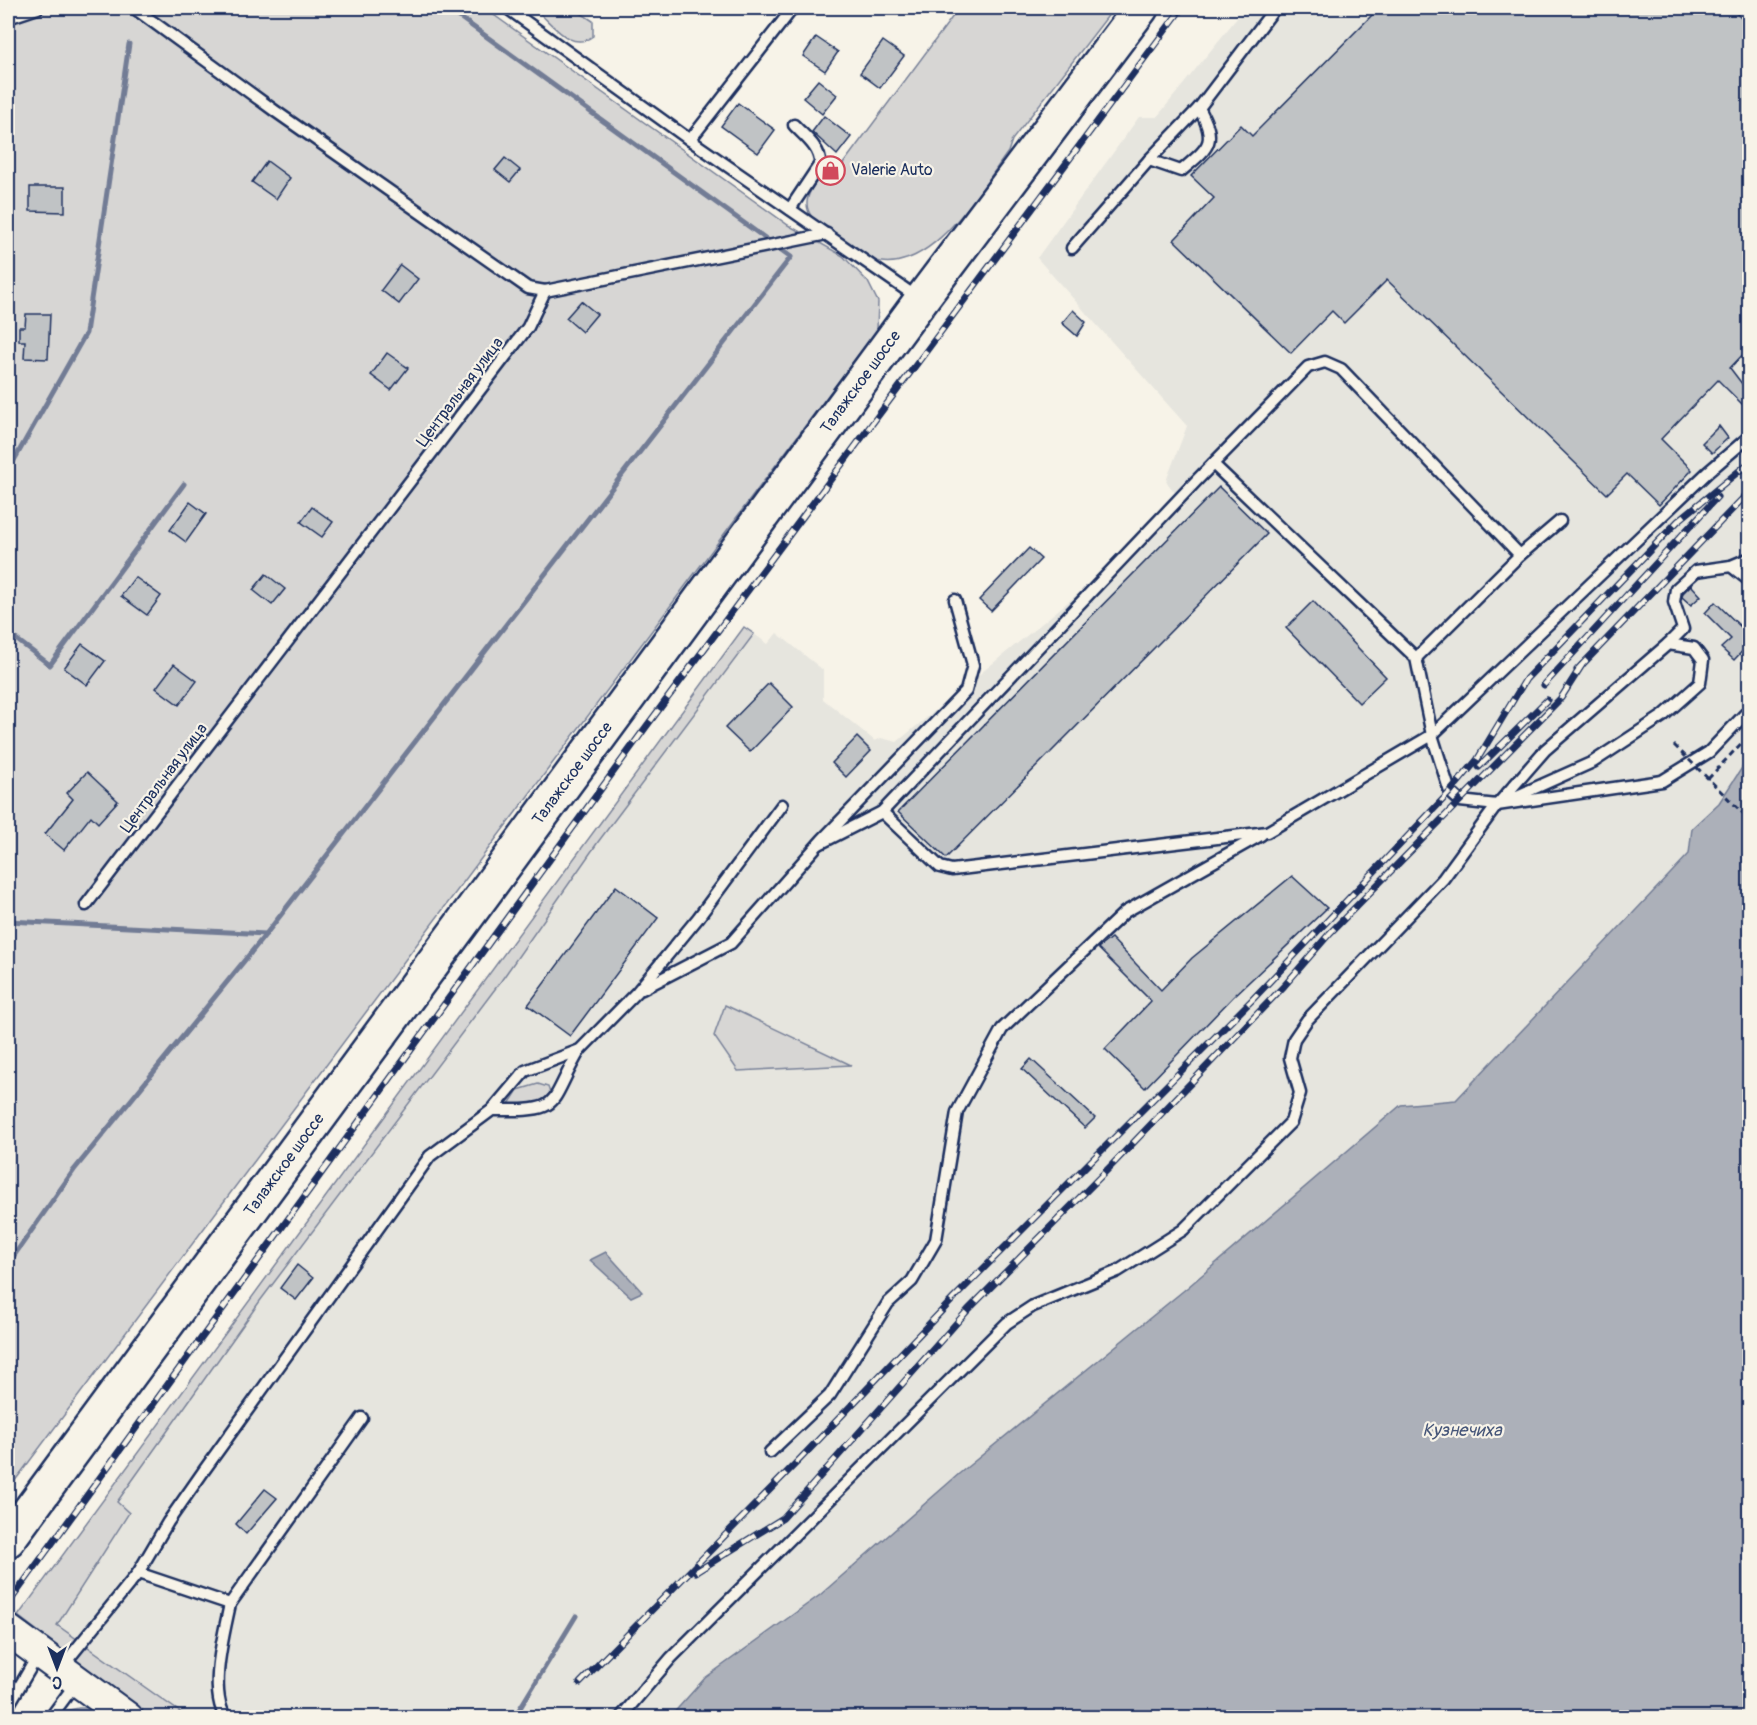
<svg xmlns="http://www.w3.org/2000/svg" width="1757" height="1725" font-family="Pangolin,sans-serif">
	<rect width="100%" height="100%" fill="#f7f3e8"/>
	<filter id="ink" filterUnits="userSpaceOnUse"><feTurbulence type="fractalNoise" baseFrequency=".0167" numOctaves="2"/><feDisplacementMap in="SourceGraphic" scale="12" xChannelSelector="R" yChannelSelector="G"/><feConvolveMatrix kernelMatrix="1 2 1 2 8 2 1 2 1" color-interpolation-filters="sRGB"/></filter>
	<g filter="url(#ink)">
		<polygon fill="#e6e5de" points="1245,8 1749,8 1749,757 1719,803 1692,828 1689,854 1456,1100 1401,1105 1188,1287 960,1473 820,1595 705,1678 670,1717 187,1717 57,1625 129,1514 116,1503 260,1301 501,981 598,842 754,634 768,644 777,633 823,670 823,699 875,741 881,738 897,742 1185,506 1166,481 1187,426 1037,258 1139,117 1157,117"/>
		<g fill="#d7d6d4" stroke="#798299" stroke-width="1.5">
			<polygon points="8,8 484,8 788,225 843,256 868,282 878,302 877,330 8,1490"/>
			<path d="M533,8H573L593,21V36C569,54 551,20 533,8Z"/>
			<path d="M959,8H1114L1012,140L1008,152C979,191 930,278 872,260C857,256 825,227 812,217C800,202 812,188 821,174L831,180Z"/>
			<polygon points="744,627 754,634 598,842 501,981 260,1301 117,1502 129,1513 57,1625 187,1717 141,1717 56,1645 18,1616"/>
			<polygon points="725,1005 851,1065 738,1071 714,1036"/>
			<path d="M538,1084L548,1087L550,1093C538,1107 526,1106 509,1104L518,1090Z"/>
			<polygon points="79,1708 93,1708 108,1718 56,1718 64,1711"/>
		</g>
		<g fill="#acb0b9" stroke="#727c95" stroke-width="1.5">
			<polygon points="1749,757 1749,1717 670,1717 705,1678 820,1595 960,1473 1188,1287 1401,1105 1456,1100 1689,854 1692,828 1719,803"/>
			<polygon points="606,1252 642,1292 631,1297 590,1260"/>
		</g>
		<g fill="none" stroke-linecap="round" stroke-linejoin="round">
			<g stroke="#727c95" stroke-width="5">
				<polyline points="8,471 86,333 129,44"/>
				<polyline points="8,633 50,665 184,484"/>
				<polyline points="8,921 266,934"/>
				<polyline points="8,1264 74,1170 266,934 791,257 447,8"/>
				<polyline points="514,1718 576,1616"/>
			</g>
		</g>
		<g fill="#c0c3c5" stroke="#1b2f5e" stroke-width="1.5">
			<polygon points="1379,8 1731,8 1749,26 1749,348 1730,368 1749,393 1749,411 1718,380 1661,439 1692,470 1659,505 1627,474 1607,494 1387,280 1344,323 1332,311 1291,353 1174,240 1214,198 1191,176 1241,125 1252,136"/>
			<polygon points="816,37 838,52 825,71 803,56"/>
			<polygon points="883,41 904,56 880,88 860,73"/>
			<polygon points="818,80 837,95 822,114 803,98"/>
			<polygon points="738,103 775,130 758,153 721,126"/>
			<polygon points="824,116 851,137 837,155 812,132"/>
			<polygon points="505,158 520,170 510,182 495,170"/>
			<polygon points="267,161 290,178 276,199 252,182"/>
			<polygon points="30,187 65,187 65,212 30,211"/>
			<polygon points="400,265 418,279 399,304 381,290"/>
			<polygon points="581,301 597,314 582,332 566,318"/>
			<polygon points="1073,310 1086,322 1077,336 1062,323"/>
			<polygon points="26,314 50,314 48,359 24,358 25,341 19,341 19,327 25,327"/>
			<polygon points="387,353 408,368 391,390 371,375"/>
			<polygon points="1719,426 1728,438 1712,453 1702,443"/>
			<polygon points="1219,487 1267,534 946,858 898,812"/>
			<polygon points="190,502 206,514 186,542 170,530"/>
			<polygon points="312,507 333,522 322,537 301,522"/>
			<polygon points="1029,548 1041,559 991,611 979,600"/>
			<polygon points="266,574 285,589 272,605 253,590"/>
			<polygon points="135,577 161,596 147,615 121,596"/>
			<polygon points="1691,585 1701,596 1691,605 1682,597 1683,593"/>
			<polygon points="1313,601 1386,677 1359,703 1286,628"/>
			<polygon points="1715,602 1742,628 1749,621 1749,644 1734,660 1721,648 1731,639 1705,613"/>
			<polygon points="82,644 105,661 87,685 64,668"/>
			<polygon points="174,664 197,681 179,705 156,688"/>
			<polygon points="769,683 793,707 750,752 725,728"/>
			<polygon points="857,737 871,751 846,777 832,763"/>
			<polygon points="87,772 118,801 98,823 91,816 64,850 45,834 73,799 67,793"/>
			<polygon points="1292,876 1327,908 1233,997 1145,1088 1105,1049 1151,1001 1098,948 1111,938 1161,990 1192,958"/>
			<polygon points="616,886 658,918 570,1036 528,1005"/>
			<polygon points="1031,1059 1095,1118 1085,1128 1022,1069"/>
			<polygon points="297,1265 313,1278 296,1300 280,1288"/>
			<polygon points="265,1489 277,1498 246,1534 236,1524"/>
		</g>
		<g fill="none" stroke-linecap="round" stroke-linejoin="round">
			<defs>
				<g id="lane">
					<polyline points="507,8 690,140 918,298"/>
					<polyline points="8,18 38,8"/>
					<polyline points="690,140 793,8"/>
					<path d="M1149,160L1181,171C1209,147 1218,143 1199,108"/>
					<path d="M790,209L820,164C821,148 804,136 794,125"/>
					<polyline points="1072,248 1149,160 1199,108 1275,8"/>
					<polyline points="545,291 827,234"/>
					<polyline points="1213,464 1416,658 1432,735 1450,792 1460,801 1497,805 1662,781 1709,752 1750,709"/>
					<polyline points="1520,555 1560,521"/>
					<polyline points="1731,566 1750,581"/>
					<polyline points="1668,644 1683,629 1674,602 1676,589 1696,571 1731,566 1750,558"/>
					<polyline points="882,812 940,867 952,870 1267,832 1432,735 1708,472 1750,436"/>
					<polyline points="819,844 882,812 1198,479 1308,367 1325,362 1341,369 1520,555 1416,658"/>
					<polyline points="86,905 528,327 545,291 528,288 275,111 134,8"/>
					<polyline points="642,989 731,943 822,840 966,691 973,665 955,600"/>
					<path d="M492,1110C566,1111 546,1107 580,1050"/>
					<polyline points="770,1452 830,1395 888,1303 912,1281 936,1240 957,1112 1002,1029 1125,912 1261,835"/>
					<polyline points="138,1573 230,1604 362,1418"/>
					<polyline points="61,1668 138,1573 168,1522 205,1469 430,1156 492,1110 525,1071 580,1050 637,992 698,918 782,805"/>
					<polyline points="8,1706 38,1655"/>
					<polyline points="50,1718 76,1683"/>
					<path d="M226,1718C208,1691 224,1634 230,1604"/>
					<polyline points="620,1718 671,1658 1007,1323 1033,1306 1118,1271 1183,1230 1291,1122 1300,1093 1290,1058 1294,1039 1307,1020 1443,879 1497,805 1545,750 1668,644 1694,648 1703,660 1700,683 1663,716 1593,762 1497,805"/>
				</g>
				<polyline id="secondary" points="8,1630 128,1718"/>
				<g id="primary">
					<path id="s1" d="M8,1540L921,300L1141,8"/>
				</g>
			</defs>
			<use href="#lane" stroke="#1b2f5e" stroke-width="15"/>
			<use href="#secondary" stroke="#1b2f5e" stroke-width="34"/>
			<use href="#primary" stroke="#1b2f5e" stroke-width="38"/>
			<polyline stroke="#1b2f5e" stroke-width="3" stroke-dasharray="6 4.5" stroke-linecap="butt" points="1708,779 1750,734"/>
			<use href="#lane" stroke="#f7f3e8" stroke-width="10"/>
			<use href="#secondary" stroke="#f7f3e8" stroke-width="30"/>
			<use href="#primary" stroke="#f7f3e8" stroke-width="33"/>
			<defs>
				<g id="rail">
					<polyline points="1577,670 1750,491"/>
					<polyline points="1544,685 1717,497"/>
					<polyline points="1479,767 1547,700"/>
					<polyline points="696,1572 783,1518 968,1310 1111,1166 1284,986 1330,933 1561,698 1582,665"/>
					<polyline points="8,1604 646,727 1182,8"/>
					<polyline points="580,1683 801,1458 954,1298 1251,1001 1450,792 1477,760 1526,679 1678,521 1750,462"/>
				</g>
			</defs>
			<use href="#rail" stroke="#1b2f5e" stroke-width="7"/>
			<use href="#rail" stroke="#f7f3e8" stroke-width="4.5" stroke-dasharray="14" stroke-linecap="butt"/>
			<polyline stroke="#1b2f5e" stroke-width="3" stroke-dasharray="6 4.5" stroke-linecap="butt" points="1674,745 1750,820"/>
		</g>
	</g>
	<defs>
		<symbol id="shop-ring" viewBox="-11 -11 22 22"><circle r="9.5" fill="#f7f3e8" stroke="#d1495b" stroke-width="1.5"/><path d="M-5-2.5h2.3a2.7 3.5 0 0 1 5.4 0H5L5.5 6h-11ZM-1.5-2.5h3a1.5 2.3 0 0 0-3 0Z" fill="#d1495b"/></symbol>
	</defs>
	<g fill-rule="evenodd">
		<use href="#shop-ring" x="814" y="154" width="33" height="33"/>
	</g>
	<g text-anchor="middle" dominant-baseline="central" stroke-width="4.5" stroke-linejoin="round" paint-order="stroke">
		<g font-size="16" fill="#1b2f5e" stroke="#f7f3e8" text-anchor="start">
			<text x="851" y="170">Valerie Auto</text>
		</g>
		<g font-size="16" fill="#1b2f5e" stroke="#f7f3e8">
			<text stroke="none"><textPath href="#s1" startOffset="1438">Талажское шоссе</textPath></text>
			<text transform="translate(460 392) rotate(-53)">Центральная улица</text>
			<text stroke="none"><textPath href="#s1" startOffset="952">Талажское шоссе</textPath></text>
			<text transform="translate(164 778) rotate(-53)">Центральная улица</text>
			<text stroke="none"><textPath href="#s1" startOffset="466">Талажское шоссе</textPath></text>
		</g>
		<g font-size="18" font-style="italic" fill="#465679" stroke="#f7f3e8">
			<text x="1462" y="1430">Кузнечиха</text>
		</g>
	</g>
	<rect width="1757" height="1725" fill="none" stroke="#f7f3e8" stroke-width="30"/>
	<rect x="15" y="15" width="1727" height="1695" fill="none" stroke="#1b2f5e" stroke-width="2" filter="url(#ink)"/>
	<g transform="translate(57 1668) rotate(180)" stroke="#f7f3e8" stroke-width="4.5" paint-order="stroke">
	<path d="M0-4.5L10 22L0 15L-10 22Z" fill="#1b2f5e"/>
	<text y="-9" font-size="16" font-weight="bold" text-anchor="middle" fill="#1b2f5e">С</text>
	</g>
</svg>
